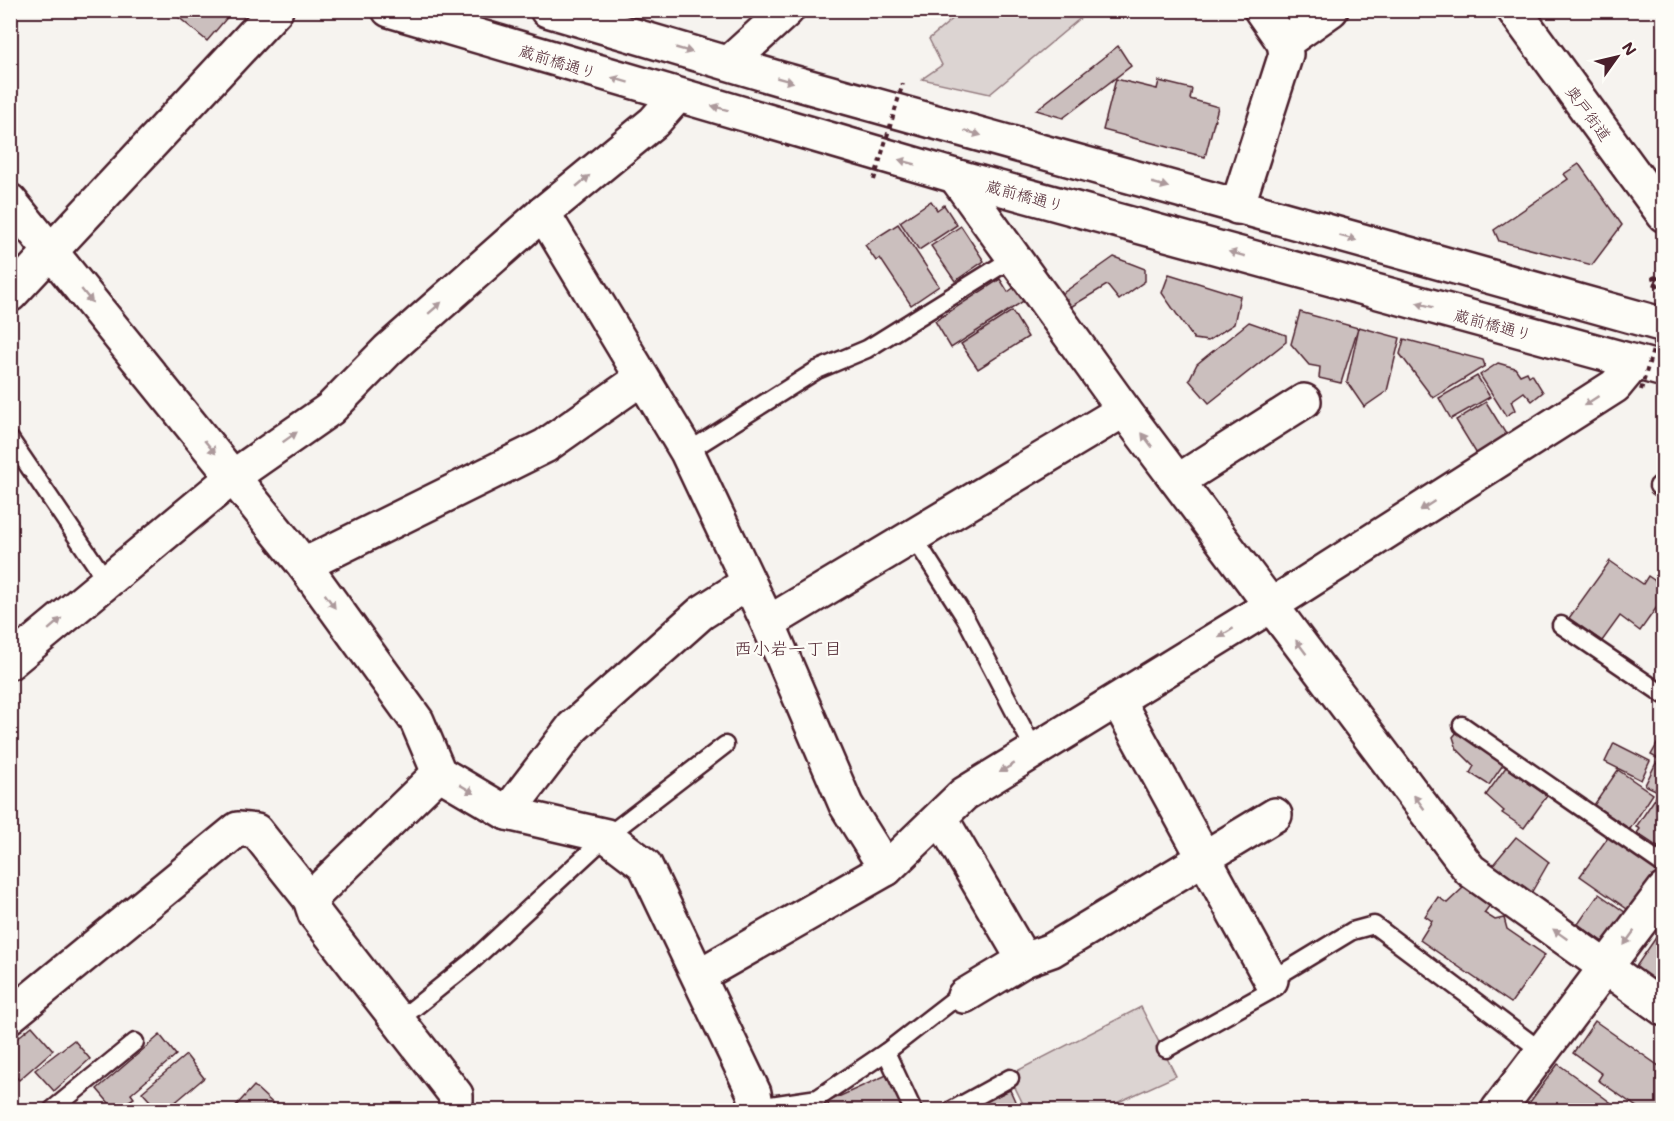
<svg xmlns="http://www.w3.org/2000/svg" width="1674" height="1121" font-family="Mali,'Klee One',sans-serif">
	<rect width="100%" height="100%" fill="#f6f3ef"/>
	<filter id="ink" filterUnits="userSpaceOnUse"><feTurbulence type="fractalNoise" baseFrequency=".0167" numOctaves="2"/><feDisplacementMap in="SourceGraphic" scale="12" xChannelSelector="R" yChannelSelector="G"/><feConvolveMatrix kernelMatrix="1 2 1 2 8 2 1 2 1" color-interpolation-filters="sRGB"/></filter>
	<g filter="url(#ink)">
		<g fill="#dcd4d2" stroke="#937a7e" stroke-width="1.5">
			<polygon points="962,11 1089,10 1089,11 990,94 922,79 942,65 929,39"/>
			<polygon points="1141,1007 1176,1076 1101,1110 1026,1110 1009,1075"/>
		</g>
		<g fill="#cbbfbe" stroke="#4a1f2b" stroke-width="1.5">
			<polygon points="170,10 229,10 231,13 207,41"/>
			<polygon points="1118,46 1131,66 1063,118 1036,110"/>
			<polygon points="1116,79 1157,89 1159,81 1192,89 1190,99 1218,107 1205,157 1103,130"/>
			<polygon points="1579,164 1622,225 1592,265 1499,241 1494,230 1568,179 1564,174"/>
			<polygon points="931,201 937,210 944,205 957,225 919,250 900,222"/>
			<polygon points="898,224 939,286 911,305 880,258 876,261 865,245"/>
			<polygon points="961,226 984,261 955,281 931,246"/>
			<polygon points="1114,257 1145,269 1145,281 1119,300 1107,285 1064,311 1056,298"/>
			<polygon points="1169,274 1240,296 1234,324 1208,341 1194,339 1162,293"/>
			<polygon points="1000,279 1008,292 1016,286 1025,300 951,348 935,321"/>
			<polygon points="1012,311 1028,337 978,369 961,344"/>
			<polygon points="1300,312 1358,328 1341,383 1319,378 1320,367 1309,365 1291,344"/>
			<polygon points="1249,322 1286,335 1286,342 1209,403 1189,380 1197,364"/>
			<polygon points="1359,327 1400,338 1387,391 1364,407 1347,382"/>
			<polygon points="1404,339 1483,360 1485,366 1433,398 1400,354"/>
			<polygon points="1498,363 1515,368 1520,375 1527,372 1529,376 1532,374 1543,392 1532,401 1524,392 1511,401 1515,410 1506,416 1480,375"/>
			<polygon points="1477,376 1490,397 1451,419 1439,398"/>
			<polygon points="1486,402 1509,439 1478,456 1456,420"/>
			<polygon points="1610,561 1643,584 1648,576 1664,587 1664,597 1640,631 1620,616 1602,641 1569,618"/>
			<polygon points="1458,731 1505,762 1489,785 1470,773 1474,766 1457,749 1453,737"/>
			<polygon points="1664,732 1664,762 1651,755"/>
			<polygon points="1614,743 1650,761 1641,780 1605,762"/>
			<polygon points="1656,763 1664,767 1664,794 1645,785"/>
			<polygon points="1506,767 1547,796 1524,828 1502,813 1504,811 1486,795"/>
			<polygon points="1618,770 1653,794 1630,829 1594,805"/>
			<polygon points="1658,794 1664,797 1664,851 1637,833 1640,829 1636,827"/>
			<polygon points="1609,836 1659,871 1630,911 1580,876"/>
			<polygon points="1516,837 1549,862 1530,895 1491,867"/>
			<polygon points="1464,887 1490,905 1484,913 1495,920 1504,918 1507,929 1545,955 1511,1003 1420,940 1432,921 1425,916 1438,897 1447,903"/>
			<polygon points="1599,894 1629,915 1607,945 1578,924"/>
			<polygon points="1664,926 1664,988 1635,968"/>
			<polygon points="1595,1021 1659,1066 1664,1060 1664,1110 1641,1110 1598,1080 1602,1074 1573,1053"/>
			<polygon points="32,1026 53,1050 19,1080 10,1071 10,1044"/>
			<polygon points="160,1035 176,1055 131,1094 134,1098 115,1110 97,1089"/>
			<polygon points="74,1040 90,1059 54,1091 35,1070"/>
			<polygon points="186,1055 204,1078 166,1110 158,1110 142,1092"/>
			<polygon points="1558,1064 1621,1110 1524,1110"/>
			<polygon points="891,1073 908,1110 831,1110 827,1102"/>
			<polygon points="254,1086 279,1109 278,1110 232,1110"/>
			<polygon points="1010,1090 1019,1110 987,1110 984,1102"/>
		</g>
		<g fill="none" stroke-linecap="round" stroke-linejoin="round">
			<defs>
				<g id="service">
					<polyline points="10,439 106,580"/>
					<polyline points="687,452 817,370 867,349 1013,258"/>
					<polyline points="1664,482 1658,486 1664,489"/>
					<polyline points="913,536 966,619 1035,751"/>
					<polyline points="1561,625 1664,695"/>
					<polyline points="1462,725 1664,865"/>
					<polyline points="398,1021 471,962 607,836 725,745"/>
					<polyline points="1166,1049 1270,991 1271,980 1352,931 1374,925 1544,1053"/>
					<polyline points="886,1052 913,1110"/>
					<polyline points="757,1107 818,1098 886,1052 953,1000 964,996"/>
					<polyline points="52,1110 135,1042"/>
					<polyline points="952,1110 1010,1078"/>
				</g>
				<g id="minor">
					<polyline points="1284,43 1331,10"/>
					<polyline points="729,63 787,10"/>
					<polyline points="955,176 1124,410 1470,870 1664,1009"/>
					<polyline points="10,201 304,565 417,721 439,773 507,813 607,836 645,865 754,1093 757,1110"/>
					<polyline points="1237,207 1286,54 1284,43 1261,10"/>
					<polyline points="543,213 687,452 768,623 846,805 886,869"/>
					<polyline points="1178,481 1304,401"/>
					<polyline points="304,565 545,446 642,378"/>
					<polyline points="768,623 1124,410"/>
					<polyline points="10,662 234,476 330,409 388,350 543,213 654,122 676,97"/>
					<polyline points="1118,701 1271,980"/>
					<polyline points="507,813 573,727 701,613 748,583"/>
					<polyline points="941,818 1024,960"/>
					<polyline points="310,899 439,773"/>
					<polyline points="700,975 886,869 964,794 1270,606 1615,386 1634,363"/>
					<polyline points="964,996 1024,960 1052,950 1275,815"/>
					<polyline points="10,1016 238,829 256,831 310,899 315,914 456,1095 456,1110"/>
					<polyline points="1498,1110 1664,890"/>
				</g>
				<polyline id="tertiary" points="10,295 276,10"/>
				<g id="primary">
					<polyline points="389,10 955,176 1664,370"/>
					<polyline points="547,10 781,79 1664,325"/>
					<polyline points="1514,10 1664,215"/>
				</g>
			</defs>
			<use href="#service" stroke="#4a1f2b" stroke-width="21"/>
			<use href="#minor" stroke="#4a1f2b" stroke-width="38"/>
			<use href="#tertiary" stroke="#4a1f2b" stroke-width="38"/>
			<use href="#primary" stroke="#4a1f2b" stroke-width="38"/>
			<polyline stroke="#4a1f2b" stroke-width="4" stroke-dasharray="4.5 4.5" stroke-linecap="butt" points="1664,276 1660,273 1653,283 1664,287"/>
			<use href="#service" stroke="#fdfcf7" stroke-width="16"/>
			<use href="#minor" stroke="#fdfcf7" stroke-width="33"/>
			<use href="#tertiary" stroke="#fdfcf7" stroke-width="33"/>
			<use href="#primary" stroke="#fdfcf7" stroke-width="33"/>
			<g stroke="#4a1f2b" stroke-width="4" stroke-dasharray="4.5 4.5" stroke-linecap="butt">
				<polyline points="874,180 903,83"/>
				<polyline points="1664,273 1653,278 1659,288 1664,285"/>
				<polyline points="1641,390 1664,313"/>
			</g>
		</g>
		<defs><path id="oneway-solid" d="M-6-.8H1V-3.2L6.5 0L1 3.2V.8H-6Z" transform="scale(1.5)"/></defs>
		<g fill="#ac999b">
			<use href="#oneway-solid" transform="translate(684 50) rotate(16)"/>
			<use href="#oneway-solid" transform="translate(620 80) rotate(-163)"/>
			<use href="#oneway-solid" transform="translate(785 80) rotate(16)"/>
			<use href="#oneway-solid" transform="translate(720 108) rotate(-165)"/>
			<use href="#oneway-solid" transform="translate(973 133) rotate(16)"/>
			<use href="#oneway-solid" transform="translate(907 162) rotate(-164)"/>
			<use href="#oneway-solid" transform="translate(583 181) rotate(-40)"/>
			<use href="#oneway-solid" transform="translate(1160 185) rotate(16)"/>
			<use href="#oneway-solid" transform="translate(1348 238) rotate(16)"/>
			<use href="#oneway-solid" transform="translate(1237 254) rotate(-165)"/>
			<use href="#oneway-solid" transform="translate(87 296) rotate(51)"/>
			<use href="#oneway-solid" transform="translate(1425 305) rotate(-165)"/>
			<use href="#oneway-solid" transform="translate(435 308) rotate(-41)"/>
			<use href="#oneway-solid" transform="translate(1591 401) rotate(147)"/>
			<use href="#oneway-solid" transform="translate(290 437) rotate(-35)"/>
			<use href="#oneway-solid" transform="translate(1147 440) rotate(-127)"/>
			<use href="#oneway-solid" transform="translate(210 447) rotate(50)"/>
			<use href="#oneway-solid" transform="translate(1427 506) rotate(147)"/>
			<use href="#oneway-solid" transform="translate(330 601) rotate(54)"/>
			<use href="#oneway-solid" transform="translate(55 624) rotate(-41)"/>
			<use href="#oneway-solid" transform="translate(1226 633) rotate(148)"/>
			<use href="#oneway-solid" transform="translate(1301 647) rotate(-127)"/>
			<use href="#oneway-solid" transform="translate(1007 768) rotate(149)"/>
			<use href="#oneway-solid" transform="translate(467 789) rotate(31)"/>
			<use href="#oneway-solid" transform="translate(1419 802) rotate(-127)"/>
			<use href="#oneway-solid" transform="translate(1560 934) rotate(-145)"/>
			<use href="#oneway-solid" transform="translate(1629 938) rotate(126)"/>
		</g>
	</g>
	<g text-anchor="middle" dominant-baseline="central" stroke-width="4.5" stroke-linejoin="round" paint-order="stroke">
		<g font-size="16" fill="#4a1f2b" stroke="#fdfcf7">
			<text transform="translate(558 61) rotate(17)">蔵前橋通り</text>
			<text transform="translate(1589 113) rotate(54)">奥戸街道</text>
			<text transform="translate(1025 195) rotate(15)">蔵前橋通り</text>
			<text transform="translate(1493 324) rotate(15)">蔵前橋通り</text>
		</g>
		<g font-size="18" fill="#4a1f2b" stroke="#fdfcf7">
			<text x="788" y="648">西小岩一丁目</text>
		</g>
	</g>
	<rect width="1674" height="1121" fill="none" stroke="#fdfcf7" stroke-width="36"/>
	<rect x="18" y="18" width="1638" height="1085" fill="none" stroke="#4a1f2b" stroke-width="2" filter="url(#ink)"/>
	<g transform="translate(1617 57) rotate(56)" stroke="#fdfcf7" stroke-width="4.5" paint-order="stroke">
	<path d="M0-4.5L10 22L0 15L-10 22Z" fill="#4a1f2b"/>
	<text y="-9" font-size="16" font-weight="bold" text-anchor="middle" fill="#4a1f2b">N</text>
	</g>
</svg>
